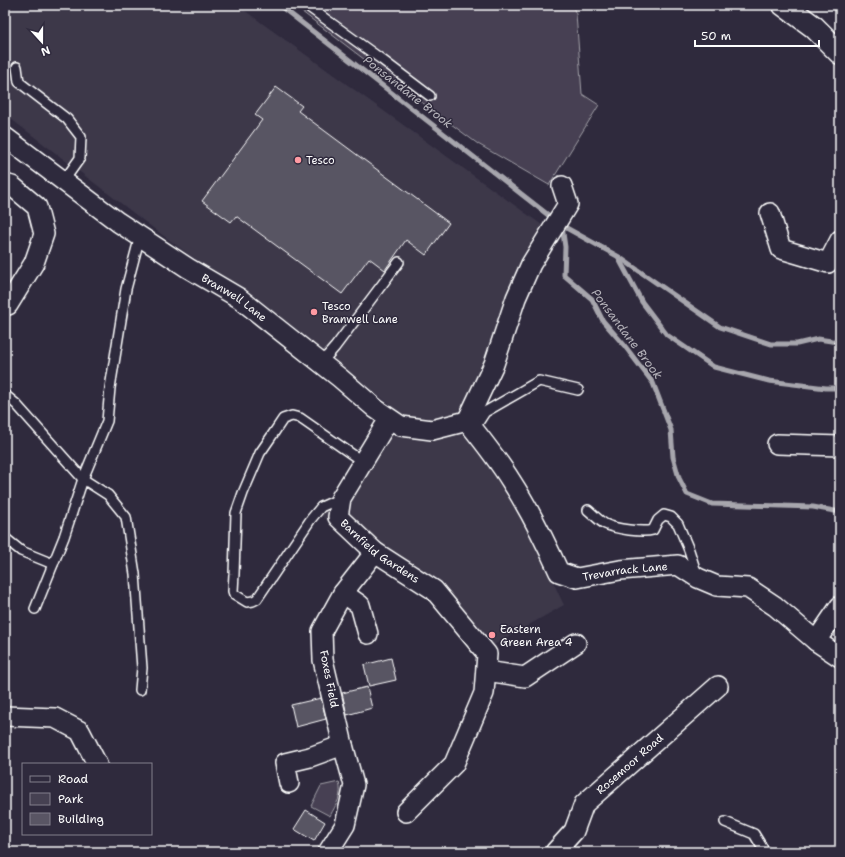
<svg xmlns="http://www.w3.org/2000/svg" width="845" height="857" font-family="'Shantell Sans',sans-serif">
	<rect width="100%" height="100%" fill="#2f2a3d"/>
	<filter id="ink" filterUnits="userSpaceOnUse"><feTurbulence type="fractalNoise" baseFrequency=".025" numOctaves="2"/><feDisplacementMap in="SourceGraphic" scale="8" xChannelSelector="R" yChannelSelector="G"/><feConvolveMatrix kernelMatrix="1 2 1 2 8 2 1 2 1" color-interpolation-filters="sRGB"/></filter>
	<g filter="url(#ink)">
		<polygon fill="#3c3749" points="6,5 237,5 542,225 475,417 564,605 494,645 320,515 392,406 149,225 11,119 5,109"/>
		<g fill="#464152" stroke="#a2a0a8">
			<polygon points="293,5 572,5 576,14 582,94 599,105 549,185 478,144 369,63"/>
			<path d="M339,782C343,796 336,804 330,816L311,806L321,786Z"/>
		</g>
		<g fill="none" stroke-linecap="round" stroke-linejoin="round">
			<g stroke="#a7a6ad" stroke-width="5">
				<polyline points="279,5 561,225 619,257 720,327 771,344 797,344 818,339 838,342 840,344"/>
				<polyline points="562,226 565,247 564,275 592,299 603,321 624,345 653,383 671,430 673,457 679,478 687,494 712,504 813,507 840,512"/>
				<polyline points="619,259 642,302 667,335 714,367 769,381 826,388 840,388"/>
			</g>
		</g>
		<g fill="#595564" stroke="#fff">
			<polygon points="276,87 302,106 298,111 449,223 426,255 406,240 385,270 369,258 342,294 236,216 231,222 202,201 262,120 255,115"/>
			<polygon points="391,658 396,680 369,686 364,665"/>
			<polygon points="367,687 372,708 347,715 342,693"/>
			<polygon points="321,698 326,719 296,727 291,705"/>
			<polygon points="306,810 325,822 314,841 294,829"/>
		</g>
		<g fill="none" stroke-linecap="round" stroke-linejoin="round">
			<defs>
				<g id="lane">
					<polyline points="306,5 381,59 430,96"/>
					<polyline points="17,67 19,82 67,119 81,137 80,158 63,182"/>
					<polyline points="321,363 335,347 399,262"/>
					<polyline points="5,395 16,404 83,479 108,495 126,517 135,574 142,668 140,690"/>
					<polyline points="474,429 485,412 539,381 578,390"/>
					<polyline points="341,498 321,507 311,519 257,599 253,601 247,602 234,594 233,591 234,574 236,513 243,493 260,453 271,437 283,419 292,416 300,418 363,462"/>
					<path d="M588,510C593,514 599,521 605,524C615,529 643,533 653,530L658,520L664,515L671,517L678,524L689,550L697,575"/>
					<polyline points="5,538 21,551 53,564"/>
					<polyline points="35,609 64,537 83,479 107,421 110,388 126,289 140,236"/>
					<polyline points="725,822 754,834 765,852"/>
				</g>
				<g id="street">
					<path id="s1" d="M5,137L118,222L188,268L239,298L340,378L376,409L401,426L432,430L467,421"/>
					<polyline points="5,184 12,186 37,207 44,234 34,263 8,305"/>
					<polyline points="770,213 781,249 828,263 840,240"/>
					<path id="s2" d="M389,419L341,498L338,517L375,552L434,590L487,654L484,693L454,764L406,812"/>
					<path id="s3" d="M467,421C483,441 498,460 511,481C530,510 545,541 559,572L577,578L620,570L678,565L698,578L717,586L748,588L775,606L816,641L840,657"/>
					<polyline points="467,421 494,364 516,298 531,264 568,204 562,186"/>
					<polyline points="777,444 840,446"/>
					<polyline points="343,593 360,605 368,634"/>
					<polyline points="816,641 840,606"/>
					<polyline points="486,671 525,677 576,643"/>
					<polyline points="5,716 55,718 80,731 97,764"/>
					<polyline points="289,783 285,763 310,757 343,745"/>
					<polyline points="328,852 345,825 354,785 343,745 323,660 322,631 343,593 375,552"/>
					<path id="s4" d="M555,852L574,831L584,804L718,686"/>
				</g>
				<polyline id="secondary" points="784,5 814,27 840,53"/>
			</defs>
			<use href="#lane" stroke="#fff" stroke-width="12"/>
			<use href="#street" stroke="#fff" stroke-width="22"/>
			<use href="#secondary" stroke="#fff" stroke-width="25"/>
			<use href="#lane" stroke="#2f2a3d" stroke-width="9"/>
			<use href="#street" stroke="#2f2a3d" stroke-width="19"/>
			<use href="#secondary" stroke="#2f2a3d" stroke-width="22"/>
		</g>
	</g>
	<g fill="#ff9aa2" stroke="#2f2a3d" stroke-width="1.5">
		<circle cx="298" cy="160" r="4"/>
		<circle cx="314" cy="312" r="4"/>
		<circle cx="492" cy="635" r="4"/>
	</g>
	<g text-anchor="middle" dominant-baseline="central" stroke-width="3" stroke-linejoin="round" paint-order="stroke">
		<g font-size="11" fill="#fff" stroke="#2f2a3d" text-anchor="start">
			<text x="306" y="160">Tesco</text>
			<text x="322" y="306">Tesco<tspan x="322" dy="13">Branwell Lane</tspan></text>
			<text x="500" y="629">Eastern<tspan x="500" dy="13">Green Area 4</tspan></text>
		</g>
		<g font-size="11" fill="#fff" stroke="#2f2a3d">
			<text stroke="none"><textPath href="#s1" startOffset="280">Branwell Lane</textPath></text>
			<text stroke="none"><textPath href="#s2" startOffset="166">Barnfield Gardens</textPath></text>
			<text stroke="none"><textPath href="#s3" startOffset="245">Trevarrack Lane</textPath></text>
			<text transform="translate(329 679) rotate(79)">Foxes Field</text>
			<text stroke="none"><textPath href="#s4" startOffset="118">Rosemoor Road</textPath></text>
		</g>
		<g font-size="12" font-style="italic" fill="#b6b4bb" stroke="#2f2a3d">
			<text transform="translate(408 92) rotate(38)">Ponsandane Brook</text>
			<text transform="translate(627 334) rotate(53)">Ponsandane Brook</text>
		</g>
	</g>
	<rect width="845" height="857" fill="none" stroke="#2f2a3d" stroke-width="20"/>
	<rect x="10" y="10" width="825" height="837" fill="none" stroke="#fff" stroke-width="1.5" filter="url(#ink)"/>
	<rect x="22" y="763" width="130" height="72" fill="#2f2a3d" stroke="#827f8b"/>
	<rect x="30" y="776" width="20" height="6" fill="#2f2a3d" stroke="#827f8b"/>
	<text x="58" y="783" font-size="12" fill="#ffffff">Road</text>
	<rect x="30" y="793" width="20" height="12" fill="#464152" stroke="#827f8b"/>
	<text x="58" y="803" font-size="12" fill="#ffffff">Park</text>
	<rect x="30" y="813" width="20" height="12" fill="#595564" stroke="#827f8b"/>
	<text x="58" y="823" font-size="12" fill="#ffffff">Building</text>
	<g transform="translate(42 42) rotate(159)" stroke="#2f2a3d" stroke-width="3" paint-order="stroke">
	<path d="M0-3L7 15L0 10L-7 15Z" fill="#ffffff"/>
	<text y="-6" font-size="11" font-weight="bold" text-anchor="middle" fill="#ffffff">N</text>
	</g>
	<path d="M695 40v6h124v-6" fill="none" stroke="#ffffff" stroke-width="2"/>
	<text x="701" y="40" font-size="12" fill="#ffffff" stroke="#2f2a3d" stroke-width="3" paint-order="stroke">50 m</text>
</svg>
